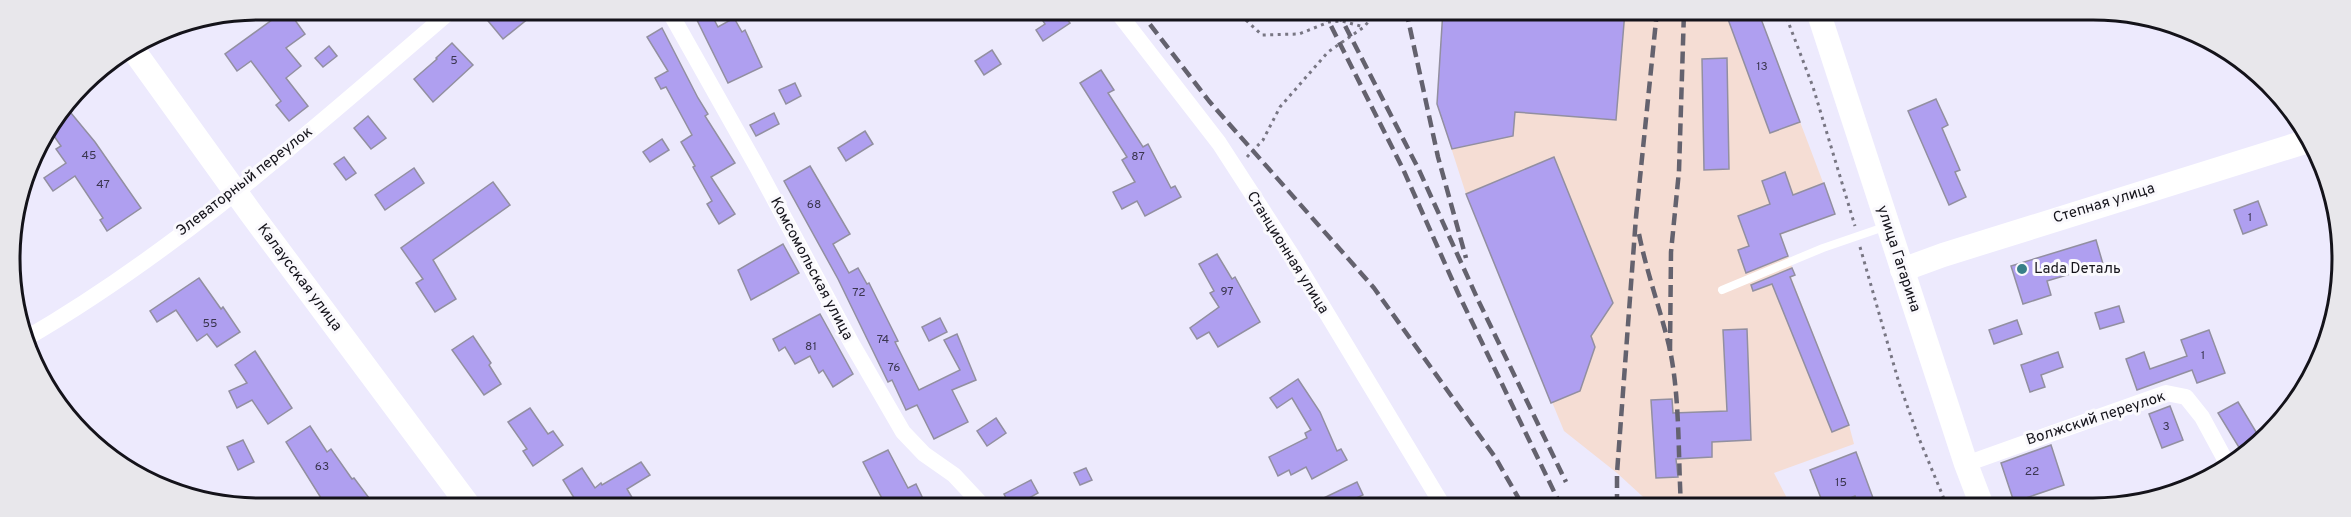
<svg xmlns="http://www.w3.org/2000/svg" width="2351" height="517" font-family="Overpass,sans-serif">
	<rect width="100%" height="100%" fill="#edeafd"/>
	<polygon fill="#f5ddd4" points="1443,10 1758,11 1835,214 1780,235 1795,275 1791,277 1849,425 1854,444 1774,473 1791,506 1653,506 1617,473 1564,431 1466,194 1437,104"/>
	<g fill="#af9ff0" stroke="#928fa0" stroke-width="1.5">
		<polygon points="287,9 305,34 286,48 301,66 286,78 308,106 289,121 276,105 281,101 251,61 237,71 225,54"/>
		<polygon points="492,9 540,9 503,39 484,16"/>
		<polygon points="692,10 709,10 718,27 734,18 742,32 745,30 762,67 728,83"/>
		<polygon points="1036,10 1060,10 1070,23 1043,41 1036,30 1045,24"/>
		<polygon points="1443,10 1625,11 1616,120 1515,112 1513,136 1452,149 1437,104"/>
		<polygon points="1725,11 1758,11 1800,122 1770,133"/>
		<polygon points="662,28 698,98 708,114 705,116 735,163 711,177 735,214 719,224 707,204 712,201 693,167 695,166 681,142 692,135 666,87 661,89 655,78 668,71 647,37"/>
		<polygon points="452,43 473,65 433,102 414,79 437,59 436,58"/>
		<polygon points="329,46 337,56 323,67 315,58"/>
		<polygon points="992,50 1001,64 984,75 975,61"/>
		<polygon points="1727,58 1729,169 1704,170 1702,59"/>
		<polygon points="1101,70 1114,90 1108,93 1143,147 1148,144 1171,188 1175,186 1181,197 1145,216 1137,201 1122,209 1113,192 1135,182 1122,160 1127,157 1080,83"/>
		<polygon points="795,83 801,96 786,104 779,90"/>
		<polygon points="1936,99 1948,125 1942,128 1960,170 1955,172 1966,197 1949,205 1908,111"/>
		<polygon points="66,107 95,142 141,208 107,231 100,220 103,218 75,176 53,191 44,178 66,163 56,149 61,146 49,129"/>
		<polygon points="774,113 779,124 756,136 750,125"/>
		<polygon points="368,116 386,138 371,149 354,128"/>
		<polygon points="865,131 873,144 846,161 838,148"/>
		<polygon points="662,139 669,150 650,162 643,152"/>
		<polygon points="344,157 356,173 346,180 334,164"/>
		<polygon points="1554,157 1613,303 1591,336 1595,347 1580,391 1551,403 1466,194"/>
		<polygon points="810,166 850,234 833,244 849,273 858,268 867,284 869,283 898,341 895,342 919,390 960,370 944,340 957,334 976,380 952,390 968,422 934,439 917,405 906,410 892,380 888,382 838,279 784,181"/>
		<polygon points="414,168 424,183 385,210 375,195"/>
		<polygon points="1785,172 1793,195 1824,183 1835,214 1780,234 1788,256 1746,273 1738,250 1749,246 1738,216 1770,204 1762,181"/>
		<polygon points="493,182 510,205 433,260 456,299 435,312 416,283 423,279 401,248"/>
		<polygon points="2258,201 2267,225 2243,234 2234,210"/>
		<polygon points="2096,240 2103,264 2047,281 2051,295 2023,304 2011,266"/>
		<polygon points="783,244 799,273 751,300 738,270"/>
		<polygon points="1217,254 1232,279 1235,277 1260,322 1218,347 1209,332 1197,339 1190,328 1219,307 1210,293 1214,291 1199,264"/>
		<polygon points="1792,268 1795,275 1790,277 1849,425 1832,432 1772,284 1753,291 1751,285"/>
		<polygon points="199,278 221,309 223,307 240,332 217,347 207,334 197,341 176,310 157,322 150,311"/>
		<polygon points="2119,306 2124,322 2100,329 2095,313"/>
		<polygon points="820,314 853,374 833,387 823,370 819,373 810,356 795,364 785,347 779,351 773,339"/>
		<polygon points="940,318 947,332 929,341 922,327"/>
		<polygon points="2017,320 2022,334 1994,344 1989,330"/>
		<polygon points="1747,329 1751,440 1712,442 1712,457 1676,459 1678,477 1656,478 1651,400 1672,399 1673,413 1727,411 1723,330"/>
		<polygon points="2209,330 2225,373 2197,383 2192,370 2137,390 2126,359 2144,352 2150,369 2187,356 2181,340"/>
		<polygon points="473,336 491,363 489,365 501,384 484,395 452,350"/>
		<polygon points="255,351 292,408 268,424 252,400 237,408 229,391 247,383 235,365"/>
		<polygon points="2058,352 2063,367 2041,375 2045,387 2030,392 2021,365"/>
		<polygon points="1298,379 1320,412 1337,451 1341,449 1347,460 1312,479 1306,467 1291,475 1289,470 1278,476 1269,457 1307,438 1305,433 1311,430 1292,398 1277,408 1270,398"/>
		<polygon points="2238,402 2261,440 2243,454 2218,413"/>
		<polygon points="2170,406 2183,440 2162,448 2149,414"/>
		<polygon points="530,408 548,434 553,431 563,445 533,466 523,451 527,449 508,422"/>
		<polygon points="996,418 1006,433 987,446 977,431"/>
		<polygon points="310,426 327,452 331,449 352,479 354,478 375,506 326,506 286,442"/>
		<polygon points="243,440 254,462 238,470 227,447"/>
		<polygon points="2051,445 2064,485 2014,502 2001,463"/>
		<polygon points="888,450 908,488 916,484 924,501 914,506 886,506 863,462"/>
		<polygon points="1856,452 1876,506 1858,506 1855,496 1830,506 1824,506 1810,470"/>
		<polygon points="641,462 650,475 627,489 637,506 579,506 563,480 582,468 595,488 601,483 602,485"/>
		<polygon points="1086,468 1092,480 1080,485 1074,473"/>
		<polygon points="1031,480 1038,493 1029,498 1033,506 1010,506 1004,494"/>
		<polygon points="1357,482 1363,495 1339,506 1307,506"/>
	</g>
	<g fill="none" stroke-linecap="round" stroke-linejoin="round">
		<g stroke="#787683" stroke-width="3" stroke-dasharray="3 4.5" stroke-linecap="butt">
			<polyline points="1235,10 1262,35 1299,34 1329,22 1342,21 1364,27"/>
			<polyline points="1784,11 1813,87 1855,226"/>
			<polyline points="1247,157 1263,140 1280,107 1328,52 1364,27 1378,10"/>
			<polyline points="1860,247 1899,383 1918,436 1947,506"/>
		</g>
		<polyline stroke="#fff" stroke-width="8" points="1722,290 1823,248 1887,226"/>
		<g stroke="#fff" stroke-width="16">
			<polyline points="668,9 757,167 852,344 903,432 924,454 954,475 983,506"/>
			<polyline points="1116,10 1219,143 1291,254 1443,506"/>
			<path d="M25,339C182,248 316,126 453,9"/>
			<polyline points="1966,464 2166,393 2186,397 2202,417 2228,465"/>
		</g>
		<g stroke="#fff" stroke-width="24">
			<polyline points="1818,11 1966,464 1982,506"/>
			<polyline points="132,48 250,212 469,506"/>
			<polyline points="1902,270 1943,255 2308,141"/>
		</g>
		<g stroke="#64626e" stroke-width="4.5" stroke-dasharray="12 6" stroke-linecap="butt">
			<polyline points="1139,10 1209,101 1374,288 1495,457 1523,506"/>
			<polyline points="1323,10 1403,169 1458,293 1561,506"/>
			<polyline points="1337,10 1419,170 1479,302 1566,482"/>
			<polyline points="1406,10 1438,157 1466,258"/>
			<path d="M1639,234C1647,274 1661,311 1670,350C1680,399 1678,455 1681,506"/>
			<polyline points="1670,351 1671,252 1679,171 1684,11"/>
			<polyline points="1617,506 1617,473 1636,217 1657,11"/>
		</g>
	</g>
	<circle fill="#387f88" stroke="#faf9fd" stroke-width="2" cx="2022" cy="269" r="6"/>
	<g text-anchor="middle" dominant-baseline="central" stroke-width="6" stroke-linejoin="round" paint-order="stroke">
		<g font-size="12" fill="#3b3650">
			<text x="454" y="61">5</text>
			<text x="1762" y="67">13</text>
			<text x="89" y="156">45</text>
			<text x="1138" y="157">87</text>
			<text x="103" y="185">47</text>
			<text x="814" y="205">68</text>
			<text x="2250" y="218">1</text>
			<text x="1227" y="292">97</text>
			<text x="859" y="293">72</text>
			<text x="210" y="324">55</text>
			<text x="883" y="340">74</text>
			<text x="811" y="347">81</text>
			<text x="2203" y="356">1</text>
			<text x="894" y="368">76</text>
			<text x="2166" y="427">3</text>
			<text x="322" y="467">63</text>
			<text x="2032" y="472">22</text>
			<text x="1841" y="483">15</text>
		</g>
		<g font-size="15" fill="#14131a" stroke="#faf9fd">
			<text transform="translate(245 182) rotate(-38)">Элеваторный переулок</text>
			<text transform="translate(2104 204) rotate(-17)">Степная улица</text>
			<text transform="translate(1287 253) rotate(58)">Станционная улица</text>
			<text transform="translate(1898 259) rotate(72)">улица Гагарина</text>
			<text transform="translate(811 269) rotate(62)">Комсомольская улица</text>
			<text transform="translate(299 278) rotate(53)">Калаусская улица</text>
			<text transform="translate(2096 419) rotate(-18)">Волжский переулок</text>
		</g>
		<g font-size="15" fill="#14131a" stroke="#faf9fd" text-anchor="start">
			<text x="2034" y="269">Lada Dеталь</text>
		</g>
	</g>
	<path d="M0 0H2351V517H0ZM259 20H2093A239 239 0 0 1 2332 259V259A239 239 0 0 1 2093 498H259A239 239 0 0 1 20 259V259A239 239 0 0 1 259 20Z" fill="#e8e7eb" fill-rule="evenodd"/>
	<path fill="none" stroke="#14131a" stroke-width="3" d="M259 20H2093A239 239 0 0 1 2332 259V259A239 239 0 0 1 2093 498H259A239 239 0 0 1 20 259V259A239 239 0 0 1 259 20Z"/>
</svg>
